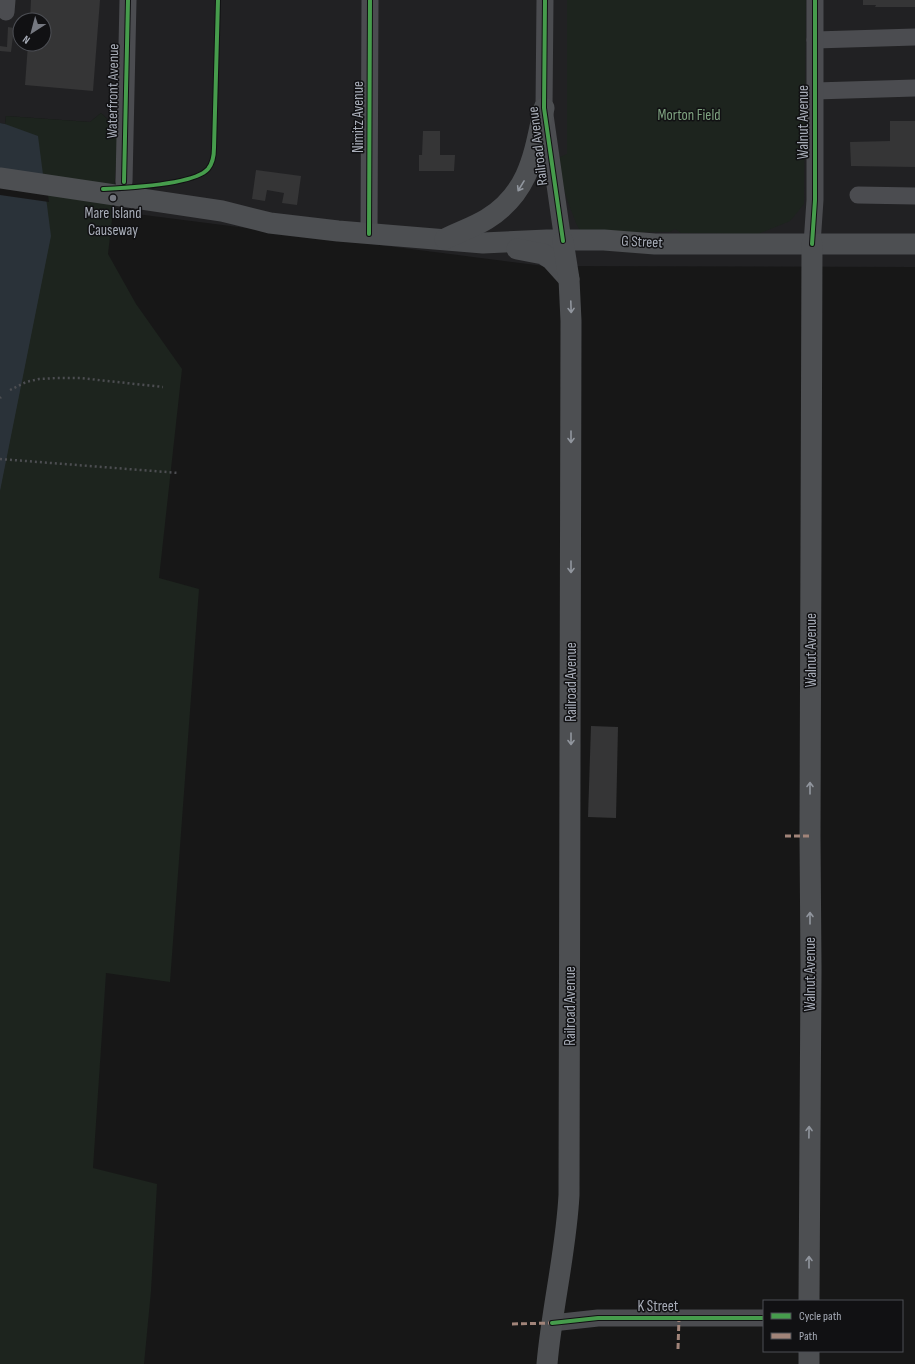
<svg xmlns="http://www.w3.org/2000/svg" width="915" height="1364" font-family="'Sofia Sans Condensed',sans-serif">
	<rect width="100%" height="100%" fill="#171717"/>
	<path fill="#212123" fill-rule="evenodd" d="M0,0H915V267L544,266L113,211L118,129L101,113L90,122L6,116L5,124L0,123ZM20,20H44V44H20Z"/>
	<g fill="#1d241e">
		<path d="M567,0H806L804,204L790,221L758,234L681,233L675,229L670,232L585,233C577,230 576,222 573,215C565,196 560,178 560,157L567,154Z"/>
		<polygon points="101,113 118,129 113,211 108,254 136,304 182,369 159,578 199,589 170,982 106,973 93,1168 157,1184 151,1291 144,1364 0,1364 0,354 13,136 5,124 6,116 90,122"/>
	</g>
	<polygon fill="#2a3239" points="0,123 5,124 38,136 51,236 0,491"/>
	<polygon fill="#171717" points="0,169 45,175 49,202 0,195"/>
	<g fill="#353536">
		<polygon points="31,0 100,0 93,91 25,85 28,44 44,44 44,20 30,20"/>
		<polygon points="863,0 915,0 915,7 875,7 876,5 863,5"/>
		<polygon points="8,27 14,28 11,52 0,51 0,46 7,47"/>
		<polygon points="890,121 915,121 915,167 851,166 850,142 890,141"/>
		<polygon points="423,131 440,131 440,155 455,155 454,171 419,171 419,155 422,155"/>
		<polygon points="256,170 301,176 297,205 282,203 284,193 267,190 265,201 252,199"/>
		<polygon points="591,726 618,727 616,818 588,817"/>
	</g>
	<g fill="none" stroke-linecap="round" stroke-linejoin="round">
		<g stroke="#4d4e52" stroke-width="2.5" stroke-dasharray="2 3" stroke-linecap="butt">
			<polyline points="10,390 26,382 39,379 57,378 80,378 163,387"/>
			<polyline points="0,398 1,397"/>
			<polyline points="0,459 179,473"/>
		</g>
		<g stroke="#4b4c50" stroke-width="17">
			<polyline points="545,0 544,108 563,241"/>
			<polyline points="6,12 7,0"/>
			<polyline points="815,40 915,37"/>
			<polyline points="815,91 915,88"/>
			<polyline points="124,182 128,0"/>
			<polyline points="858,195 915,196"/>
			<polyline points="369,234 370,0"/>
			<polyline points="812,244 815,200 815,0"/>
			<polyline points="552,1323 598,1318 764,1318"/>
		</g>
		<g stroke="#4d4f52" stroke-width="21">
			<polyline points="0,178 222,211 270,223 338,231 483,243 547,240 604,240 655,244 915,244"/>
			<path d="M445,239C459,232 474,227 487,219C530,192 534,154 544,108"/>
			<polyline points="517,249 543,254 551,259 569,279"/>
			<polyline points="809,1301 811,969 810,836 812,244"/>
			<path d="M547,1364C552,1307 566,1252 569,1195L571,321L569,279L563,241"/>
			<polyline points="809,1364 809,1351"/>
		</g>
		<g stroke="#a18479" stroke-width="3" stroke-dasharray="6 3" stroke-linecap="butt">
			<polyline points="785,836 810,836"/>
			<polyline points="512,1324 552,1323"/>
			<polyline points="678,1349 679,1318"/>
		</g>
		<defs>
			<g id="cycleway">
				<polyline points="545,0 544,108 563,241"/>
				<polyline points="124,182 128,0"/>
				<path d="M103,189C125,188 194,185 208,169C213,163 214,156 214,148L218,0"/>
				<polyline points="369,234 370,0"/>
				<polyline points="812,244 815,200 815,0"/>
				<polyline points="552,1323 598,1318 764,1318"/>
			</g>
		</defs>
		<use href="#cycleway" stroke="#111113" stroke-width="6"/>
		<use href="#cycleway" stroke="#469c4c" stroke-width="4"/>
	</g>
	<defs><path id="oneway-shaft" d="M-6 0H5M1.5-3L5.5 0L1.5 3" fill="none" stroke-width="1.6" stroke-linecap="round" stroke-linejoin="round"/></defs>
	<g stroke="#91969e">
		<use href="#oneway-shaft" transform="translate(521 186) rotate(121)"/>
		<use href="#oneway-shaft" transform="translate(571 307) rotate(88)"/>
		<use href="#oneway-shaft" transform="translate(571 437) rotate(90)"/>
		<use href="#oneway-shaft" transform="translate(571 567) rotate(90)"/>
		<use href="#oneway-shaft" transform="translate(571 739) rotate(90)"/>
		<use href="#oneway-shaft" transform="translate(810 788) rotate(-90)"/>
		<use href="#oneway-shaft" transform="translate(810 918) rotate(-90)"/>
		<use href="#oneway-shaft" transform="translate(809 1132) rotate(-89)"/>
		<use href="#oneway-shaft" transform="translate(809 1262) rotate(-90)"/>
	</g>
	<circle fill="#757880" stroke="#111113" stroke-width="1.5" cx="113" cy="198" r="4"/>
	<g text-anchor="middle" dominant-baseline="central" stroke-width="3" stroke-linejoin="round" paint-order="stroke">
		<g font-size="15" fill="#a8adb8" stroke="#111113">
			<text transform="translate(113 91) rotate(-89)">Waterfront Avenue</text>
			<text transform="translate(358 117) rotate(-90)">Nimitz Avenue</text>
			<text transform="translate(803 122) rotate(-90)">Walnut Avenue</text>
			<text transform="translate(538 146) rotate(-97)">Railroad Avenue</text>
			<text transform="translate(642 242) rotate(3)">G Street</text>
			<text transform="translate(811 650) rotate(-90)">Walnut Avenue</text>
			<text transform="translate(571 682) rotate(-90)">Railroad Avenue</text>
			<text transform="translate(810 974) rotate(-90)">Walnut Avenue</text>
			<text transform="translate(570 1006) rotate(-90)">Railroad Avenue</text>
			<text x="658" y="1306">K Street</text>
		</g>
		<g font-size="15" fill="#7fa381" stroke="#111113">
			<text x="689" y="115">Morton Field</text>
		</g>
		<g font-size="15" fill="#a8adb8" stroke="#111113">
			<text x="113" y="213">Mare Island<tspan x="113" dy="17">Causeway</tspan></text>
		</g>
	</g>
	<rect x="763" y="1300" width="140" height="52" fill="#111113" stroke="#4d4f55"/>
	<rect x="771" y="1313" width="20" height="6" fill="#469c4c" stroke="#4d4f55"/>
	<text x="799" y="1320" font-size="12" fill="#a8adb8">Cycle path</text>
	<rect x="771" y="1333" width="20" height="6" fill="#a18479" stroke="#4d4f55"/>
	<text x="799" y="1340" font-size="12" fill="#a8adb8">Path</text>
	<g transform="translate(32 32) rotate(216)"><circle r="19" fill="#111113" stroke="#4d4f55"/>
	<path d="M0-3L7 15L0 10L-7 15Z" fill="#757880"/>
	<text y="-6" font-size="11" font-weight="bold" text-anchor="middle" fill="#a8adb8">N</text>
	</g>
</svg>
